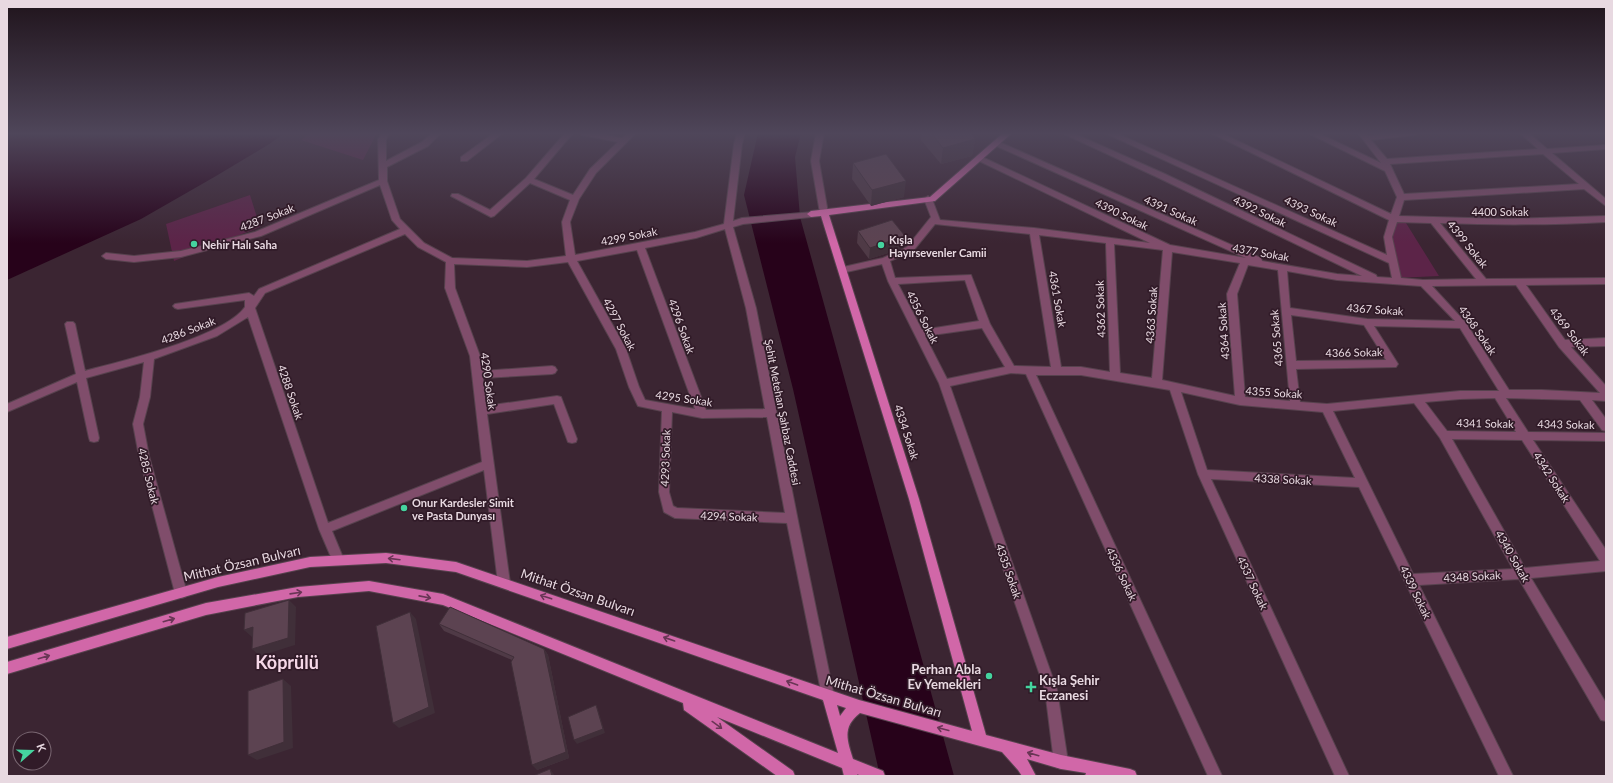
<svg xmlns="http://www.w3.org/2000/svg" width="1613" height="783" font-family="Lato,sans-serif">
	<rect width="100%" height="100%" fill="#3b2532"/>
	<g fill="#5c2448">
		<polygon points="310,133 377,133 363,160 301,140"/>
		<polygon points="250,195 260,227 174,261 166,224"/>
		<polygon points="1395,220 1406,223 1439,276 1396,278 1388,237"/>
	</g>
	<g fill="#27021a">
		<polygon points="7,133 284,133 271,143 216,176 141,219 7,280"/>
		<polygon points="758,133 801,133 795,157 800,217 954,776 880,776 793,389 744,195"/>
	</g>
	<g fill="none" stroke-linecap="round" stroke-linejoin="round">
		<defs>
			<g id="minor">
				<path d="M382,133H390L386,139V161L422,142L432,133H441L428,146L387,167V181L400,219L424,243L452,258L527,261L566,256L562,222L570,200L530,183L494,216L491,217L451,196L452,194H458L490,210L526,178L565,133H573L534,179L573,195L590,169L618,142L582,135L581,133H596L622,138L628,133H636L596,173L579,199L570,222L575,255L695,232L724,224L734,144L737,133H745L742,144L733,221L742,218L814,212L815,214L814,216L811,217L743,224L733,227L756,308L799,526L834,696L833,701L828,702L823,701L822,696L787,523L675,518L664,512L659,492L662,411L638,406L629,387L616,349L568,262L527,267L454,264L455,288L480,356L482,371L552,366L555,367L557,370L555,373L552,374L483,378L486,406L557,396L561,397L577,439L576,442L572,443L568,442L554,404L487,414L510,583L508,587L504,588L500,587L498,583L484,470L332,531L344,560L342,564L338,565L334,564L319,529L248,317L217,336L154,359L150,397L143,424L149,456L187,593L185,597L181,598L177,597L175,593L139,456L133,424L140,397L144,362L86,378L99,438L98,441L94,442L90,441L89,438L77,382L7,412V404L76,374L65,324L67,322H73L75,324L85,371C122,361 224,337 245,307V300L178,309L175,308L173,306L175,304L249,293L254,296L259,289L400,229L392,220L380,185L261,236L181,257L134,262L106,259L102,256L106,253L134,256L181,251L255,232L379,180L378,139ZM725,229L746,308L765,409L706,410L645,248L696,238ZM405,234L418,247L446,262L445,288L470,356L482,462L328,523L255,308L265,293ZM637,250L695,409L645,400L639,387L626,349L577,261ZM672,412L702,418L767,417L785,513L677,508L673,506L669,492Z"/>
				<polygon points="494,133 503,133 467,161 461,161 461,157"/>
				<polygon points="816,133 824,133 819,161 828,213 824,216 820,213 811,161"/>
				<path d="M1062,133H1073L1165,174L1376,275L1377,277L1392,278L1389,263L1105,133H1116L1387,255L1384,237L1389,220L1211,133H1221L1391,214L1397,197L1385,171L1308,133H1318L1381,163L1358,133H1366L1368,136L1391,133H1418L1414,135L1371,140L1387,159L1538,149L1520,133H1529L1547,149L1606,145V149L1552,153L1606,199V206L1584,189L1404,200L1399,216L1504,219L1606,216V222C1551,225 1496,225 1440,223L1486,279L1606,278V284L1526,285L1565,340L1606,338V346L1571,347L1606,386V401L1592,400L1606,419V431L1602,430L1580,400L1506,398L1528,432L1606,433V441L1533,440L1606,550V571L1531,578L1606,703V721L1601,720L1519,579L1419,585L1513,776H1499L1359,487L1211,479L1349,776H1335L1198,474L1170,390L1081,375H1036L1222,776H1208L1026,374L1011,373L950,386L1057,690L1068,762L1066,767L1061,769L1056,767L1054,762L1045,690L939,383L888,281L882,264L842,273L838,270L839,268L883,258L907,247L931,217L924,199L928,196L932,199L940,220L1034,228L1150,243L977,160L976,158L980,156L1170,245L1246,258L994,145V141H997L1261,258L1262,261L1337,274L1362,276L1159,178ZM1543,154L1579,184L1404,194L1390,164ZM1397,222L1431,223L1476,279L1423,280L1401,278L1392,237ZM935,224L1030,234L1051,367L1014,366L990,324L971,275L895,278L890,261L913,251ZM1039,235L1106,243L1110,372L1081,367H1061ZM1114,244L1163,250L1152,378L1120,373ZM1172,252L1240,263L1227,294L1235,396L1162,380ZM1248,265L1278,270L1290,401L1245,397L1237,294ZM1287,271L1337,280L1421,286L1455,321L1367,319L1290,308ZM965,280L979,321L922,330L898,284ZM1516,285L1559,347L1600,393L1542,390H1509L1466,323L1432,286ZM1291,315L1364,325L1386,360L1296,361ZM1374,326L1460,328L1499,391H1460L1327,404L1300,402L1296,369L1396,367L1398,364ZM982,328L1005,367L947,379L925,336ZM1181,392L1240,405L1323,412L1355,478L1207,470ZM1495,398L1516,432L1447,431L1425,402L1460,399ZM1414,403L1440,438L1513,569L1413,574L1333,411ZM1452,439L1522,440L1600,561L1525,568Z"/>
			</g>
			<path id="major" d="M1003,133H1012L935,201L829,215L919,499L986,735L1061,755L1130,769L1135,771L1137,776H1085L1086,773L1061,769L1027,759L1036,776H1022L1018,770L1002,752L860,713C842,727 847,740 853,759L883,771L885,776H861L857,774L858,776H844L842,768L717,717L793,771L795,776H777L684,710L683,703L443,605L369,591L298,597L206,615L7,674V662L206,603L298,587L369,581L443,594L838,753L823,700L456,572L386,563L310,567L218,587L7,649V637L218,577L310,557L386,553L456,562L859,700L972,731L909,499L821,216L811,217L807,214L811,211L930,197ZM837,705L846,708L840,716Z"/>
		</defs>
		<use href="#minor" stroke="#57424e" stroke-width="2"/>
		<use href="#major" stroke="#57424e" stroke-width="2"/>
		<use href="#minor" fill="#804d6b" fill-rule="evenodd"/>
		<use href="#major" fill="#d167a8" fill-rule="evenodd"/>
	</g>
	<g fill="#4f3a46">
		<polygon points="922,133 970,133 975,139 972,156 941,164 921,140"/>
		<polygon points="853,163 904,197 871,206 852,179"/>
		<polygon points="858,231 905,236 904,248 869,259 857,243"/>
		<polygon points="439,624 544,649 548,655 569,758 537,770 512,660 444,631"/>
	</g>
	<g fill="#402f39">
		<polygon points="876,133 884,133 876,135"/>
		<polygon points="975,139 972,156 941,164 943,148"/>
		<polygon points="906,181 904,197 871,206 872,190"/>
		<polygon points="905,236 904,248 869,259 870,248"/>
		<polygon points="289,600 296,607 295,645 260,656 252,649"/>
		<polygon points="410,612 416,619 435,713 399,728 393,723"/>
		<polygon points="253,627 261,634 252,637 244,630"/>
		<polygon points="544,649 548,655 569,758 537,770 532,765"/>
		<polygon points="283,679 291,686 293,748 257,760 248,755"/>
		<polygon points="596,705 598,710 605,733 577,744 574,740"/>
		<polygon points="550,769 555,776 552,776"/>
	</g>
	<g fill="#5c4351" stroke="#402f39">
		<polygon points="931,133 970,133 975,139 943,148"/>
		<polygon points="886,154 906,181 872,190 853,163"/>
		<polygon points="892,220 905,236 870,248 858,231"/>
		<polygon points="289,600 288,638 252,649 253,627 244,630 245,613"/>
		<polygon points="450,607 544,649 566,752 532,765 511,662 514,657 439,624"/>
		<polygon points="410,612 429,707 393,723 376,626"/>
		<polygon points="283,679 284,742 248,755 248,691"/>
		<polygon points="596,705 603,729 574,740 568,717"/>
		<polygon points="550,769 552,776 533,776"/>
	</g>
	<defs><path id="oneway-shaft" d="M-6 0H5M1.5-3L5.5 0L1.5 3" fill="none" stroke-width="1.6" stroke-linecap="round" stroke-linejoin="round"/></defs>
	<g stroke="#693655">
		<use href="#oneway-shaft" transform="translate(394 559) rotate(-173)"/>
		<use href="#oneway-shaft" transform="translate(296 593) rotate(-8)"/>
		<use href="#oneway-shaft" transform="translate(425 597) rotate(11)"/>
		<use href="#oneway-shaft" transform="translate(546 597) rotate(-162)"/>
		<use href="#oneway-shaft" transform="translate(169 620) rotate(-16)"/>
		<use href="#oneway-shaft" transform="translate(669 639) rotate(-161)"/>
		<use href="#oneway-shaft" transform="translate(44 657) rotate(-16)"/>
		<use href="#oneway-shaft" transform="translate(792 683) rotate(-160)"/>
		<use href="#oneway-shaft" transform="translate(717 725) rotate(36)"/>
		<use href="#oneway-shaft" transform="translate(943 729) rotate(-165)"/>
		<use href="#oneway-shaft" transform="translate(1033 754) rotate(-164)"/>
	</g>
	<linearGradient id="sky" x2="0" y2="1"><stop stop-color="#20141c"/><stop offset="0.55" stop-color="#4f465a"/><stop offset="1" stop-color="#4f465a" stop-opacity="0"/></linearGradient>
	<rect width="1613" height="243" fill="url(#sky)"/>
	<g fill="#45d49f" stroke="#311b28" stroke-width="1.5">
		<circle cx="194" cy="244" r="4"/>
		<circle cx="881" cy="245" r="4"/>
		<circle cx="404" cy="508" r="4"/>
		<circle cx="989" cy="676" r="4"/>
		<path d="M1029 681h4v4h4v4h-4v4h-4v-4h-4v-4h4z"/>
	</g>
	<g text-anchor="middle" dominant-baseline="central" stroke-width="3.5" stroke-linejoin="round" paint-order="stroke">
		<g font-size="11" fill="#e8d9e1" stroke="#311b28">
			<text transform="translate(1171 210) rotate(24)">4391 Sokak</text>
			<text transform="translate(1260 211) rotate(26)">4392 Sokak</text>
			<text transform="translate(1311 211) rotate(25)">4393 Sokak</text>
			<text x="1500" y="211">4400 Sokak</text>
			<text transform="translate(1122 214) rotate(26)">4390 Sokak</text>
			<text transform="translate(267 217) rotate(-21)">4287 Sokak</text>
			<text transform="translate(629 236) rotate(-11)">4299 Sokak</text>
			<text transform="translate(1468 244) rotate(51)">4399 Sokak</text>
			<text transform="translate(1261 252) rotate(10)">4377 Sokak</text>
			<text transform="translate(1058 299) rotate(80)">4361 Sokak</text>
			<text transform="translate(1100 309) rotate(-92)">4362 Sokak</text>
			<text transform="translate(1375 309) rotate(4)">4367 Sokak</text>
			<text transform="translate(1151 315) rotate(-86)">4363 Sokak</text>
			<text transform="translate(923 317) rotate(63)">4356 Sokak</text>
			<text transform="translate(620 324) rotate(62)">4297 Sokak</text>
			<text transform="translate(682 326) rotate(70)">4296 Sokak</text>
			<text transform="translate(188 330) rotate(-21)">4286 Sokak</text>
			<text transform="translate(1478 330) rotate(55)">4368 Sokak</text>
			<text transform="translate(1223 331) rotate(-94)">4364 Sokak</text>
			<text transform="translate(1570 331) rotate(52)">4369 Sokak</text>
			<text transform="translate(1276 338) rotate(-95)">4365 Sokak</text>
			<text transform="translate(1354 352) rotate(-1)">4366 Sokak</text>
			<text transform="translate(489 381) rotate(82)">4290 Sokak</text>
			<text transform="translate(291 392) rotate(71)">4288 Sokak</text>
			<text transform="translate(1274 392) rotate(4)">4355 Sokak</text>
			<text transform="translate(684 398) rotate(8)">4295 Sokak</text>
			<text transform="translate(783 412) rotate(79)">Şehit Metehan Şahbaz Caddesi</text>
			<text transform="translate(1485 423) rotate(1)">4341 Sokak</text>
			<text transform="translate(1566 424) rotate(1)">4343 Sokak</text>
			<text transform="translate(907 432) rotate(72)">4334 Sokak</text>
			<text transform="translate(665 458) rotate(-88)">4293 Sokak</text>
			<text transform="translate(149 476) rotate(76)">4285 Sokak</text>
			<text transform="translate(1552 477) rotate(57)">4342 Sokak</text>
			<text transform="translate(1283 479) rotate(3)">4338 Sokak</text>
			<text transform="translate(729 516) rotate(2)">4294 Sokak</text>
			<text transform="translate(1513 556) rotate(60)">4340 Sokak</text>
			<text transform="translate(1009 571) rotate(71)">4335 Sokak</text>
			<text transform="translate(1122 574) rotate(65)">4336 Sokak</text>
			<text transform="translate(1472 576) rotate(-3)">4348 Sokak</text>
			<text transform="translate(1253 583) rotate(65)">4337 Sokak</text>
			<text transform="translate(1416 592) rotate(64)">4339 Sokak</text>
		</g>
		<g font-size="11" font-weight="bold" fill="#e8d9e1" stroke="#311b28" text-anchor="start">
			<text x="889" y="239">Kışla<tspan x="889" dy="13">Hayırsevenler Camii</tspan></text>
			<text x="202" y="244">Nehir Halı Saha</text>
			<text x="412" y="502">Onur Kardesler Simit<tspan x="412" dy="13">ve Pasta Dunyası</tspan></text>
		</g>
		<g font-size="13" fill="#e8d9e1" stroke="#311b28">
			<text transform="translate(242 563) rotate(-13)">Mithat Özsan Bulvarı</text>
			<text transform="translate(578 592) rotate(19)">Mithat Özsan Bulvarı</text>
			<text transform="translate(884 696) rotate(16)">Mithat Özsan Bulvarı</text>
		</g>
		<g font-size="13" font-weight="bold" fill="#e8d9e1" stroke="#311b28" text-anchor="end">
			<text x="981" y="669">Perhan Abla<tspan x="981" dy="15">Ev Yemekleri</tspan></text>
			<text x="1039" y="680" text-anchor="start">Kışla Şehir<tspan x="1039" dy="15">Eczanesi</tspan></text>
		</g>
		<g font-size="18" font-weight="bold" fill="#f6d8e8" stroke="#311b28">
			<text x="287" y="662">Köprülü</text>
		</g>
	</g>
	<rect width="1613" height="783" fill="none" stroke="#e8d9e1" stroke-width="16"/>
	<g transform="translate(32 751) rotate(70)"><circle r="19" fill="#311b28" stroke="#7a6772"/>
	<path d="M0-3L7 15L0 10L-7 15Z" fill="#45d49f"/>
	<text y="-6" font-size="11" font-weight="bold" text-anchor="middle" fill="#e8d9e1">K</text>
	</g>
</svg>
